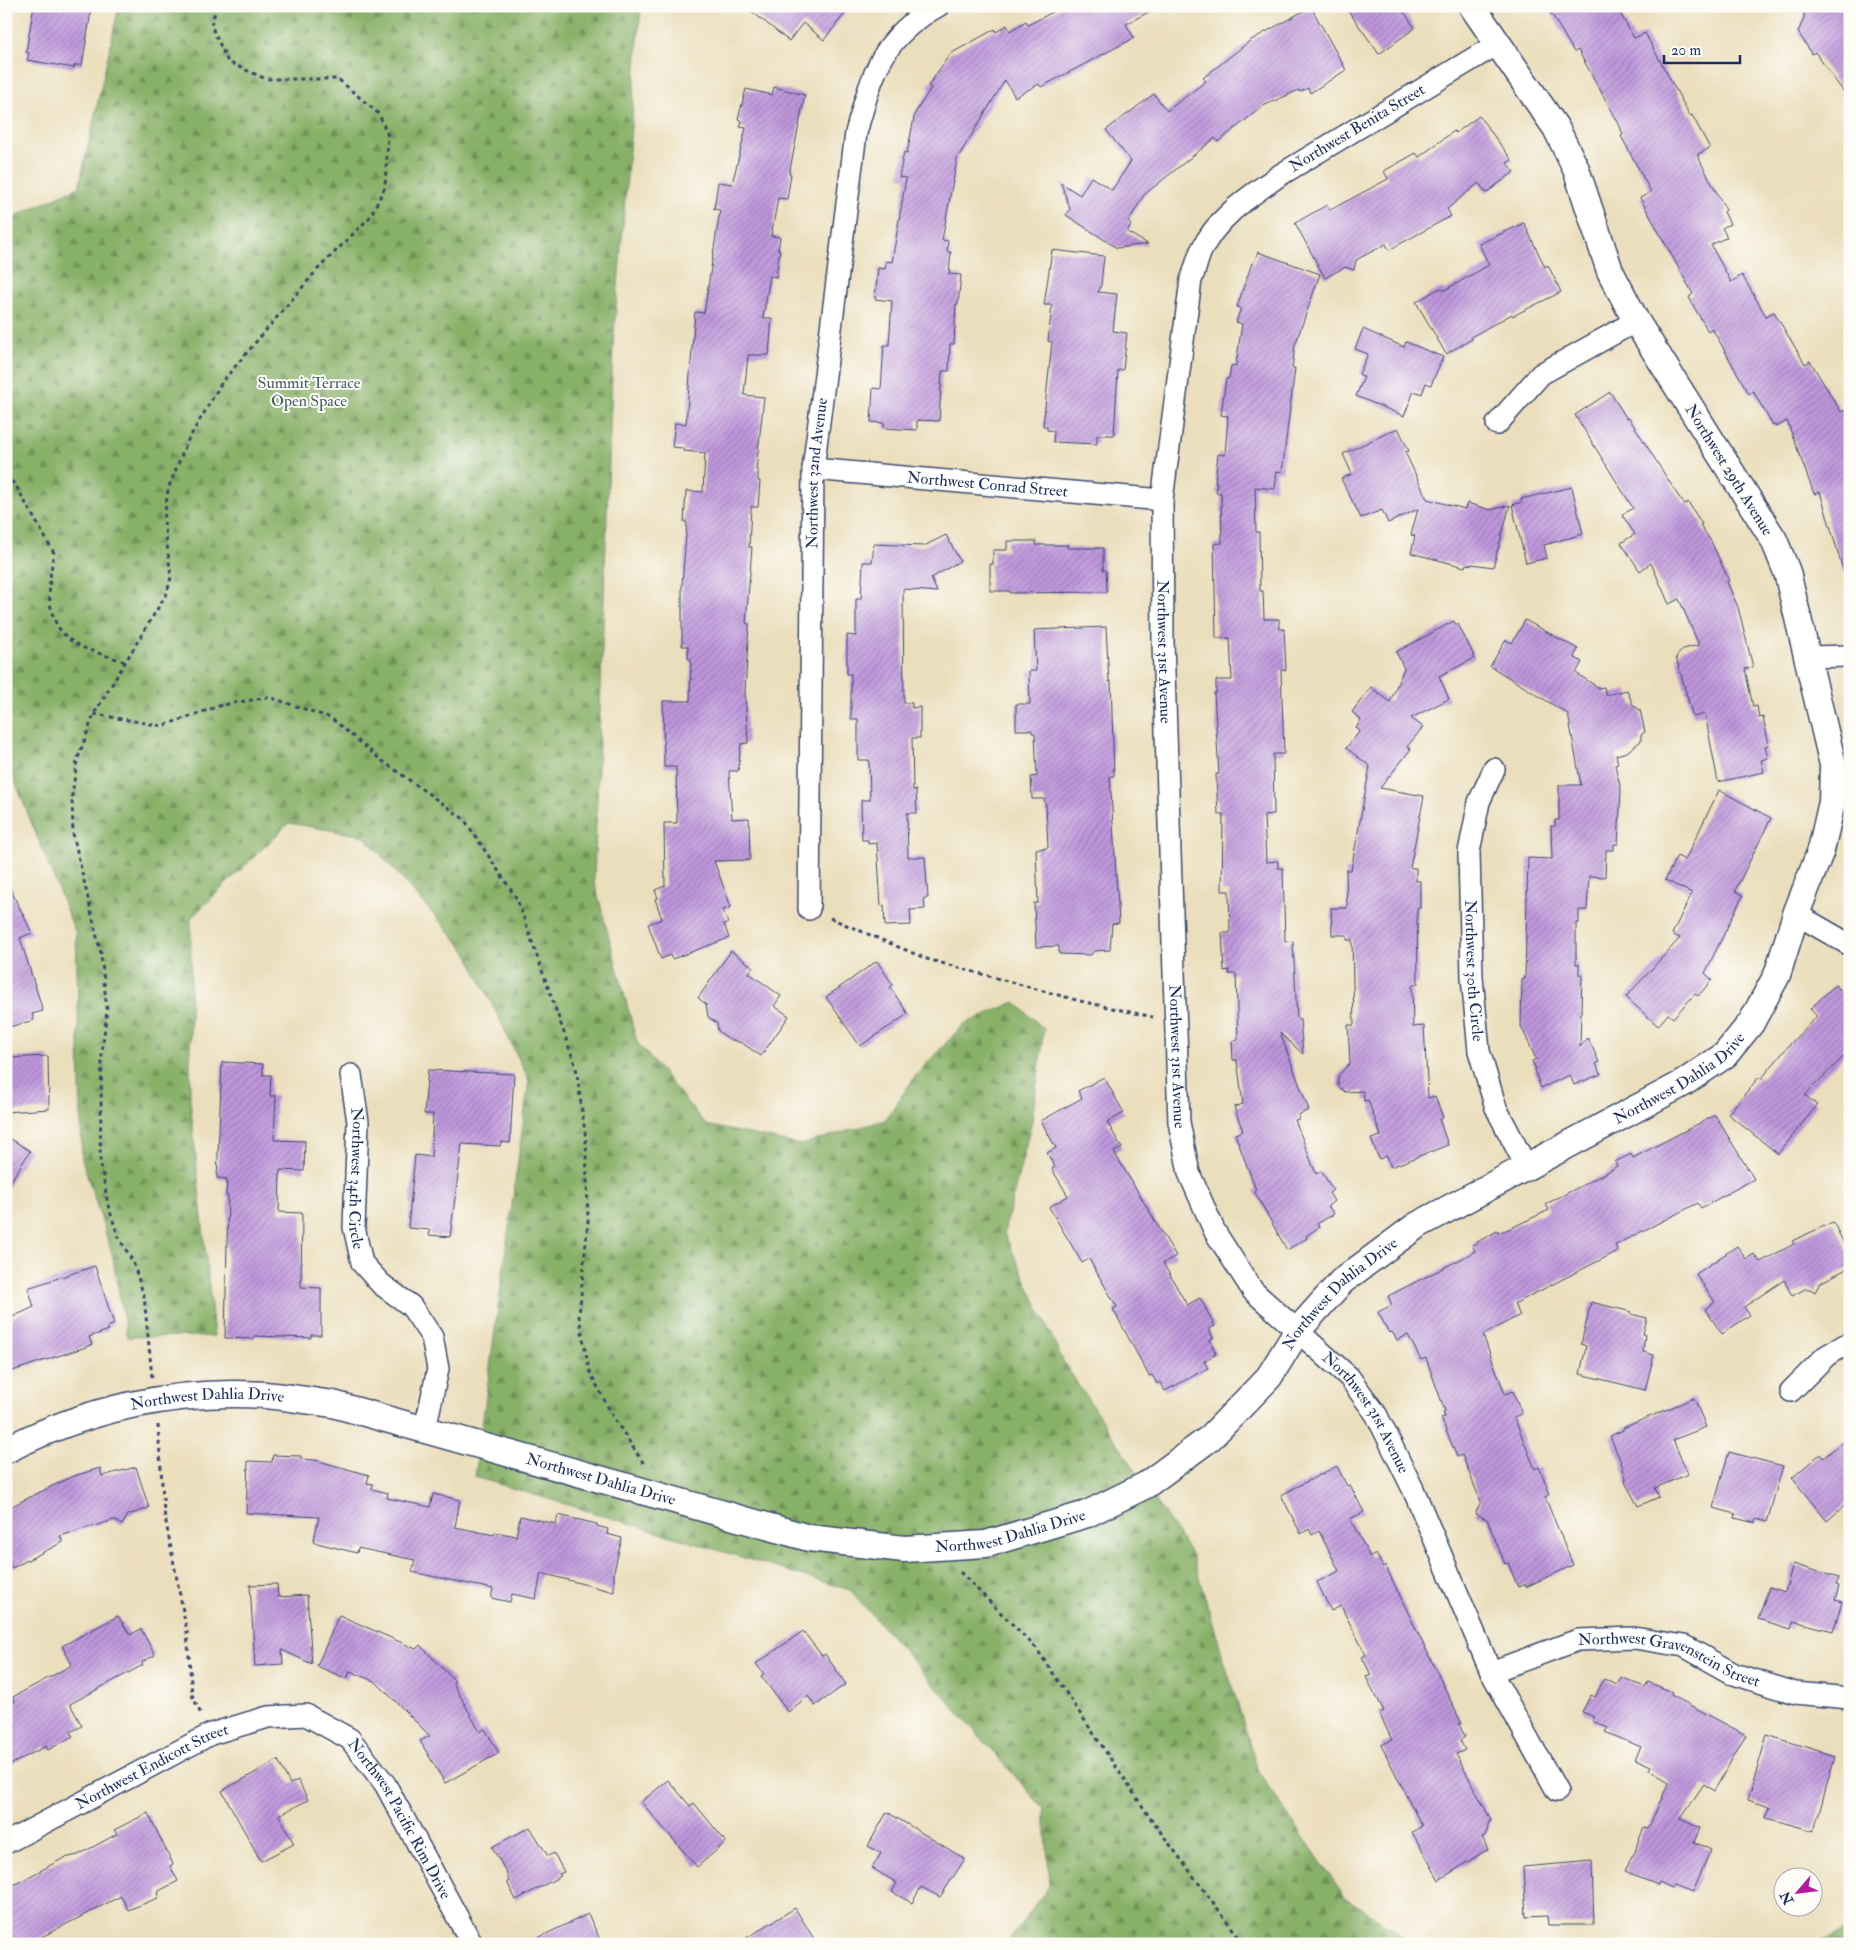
<svg xmlns="http://www.w3.org/2000/svg" width="1856" height="1950" font-family="'IM FELL Double Pica',serif">
	<defs>
		<pattern id="forest-firs" width="22" height="20" patternUnits="userSpaceOnUse" patternTransform="scale(1.25)"><rect width="22" height="20" fill="#88b168"/><path d="M5 1l3.5 6h-7zM16 11l3.5 6h-7z" fill="#6e9059"/></pattern>
		<pattern id="building-hatch" width="6" height="6" patternUnits="userSpaceOnUse" patternTransform="scale(1.25)"><rect width="6" height="6" fill="#bf97dc"/><path d="M-1 1l2-2M0 6l6-6M5 7l2-2" fill="none" stroke="#9a7cb6"/></pattern>
	</defs>
	<rect width="100%" height="100%" fill="#fdfcf7"/>
	<filter id="ink" filterUnits="userSpaceOnUse"><feTurbulence type="fractalNoise" baseFrequency=".02" numOctaves="2"/><feDisplacementMap in="SourceGraphic" scale="10" xChannelSelector="R" yChannelSelector="G"/><feConvolveMatrix kernelMatrix="1 2 1 2 8 2 1 2 1" color-interpolation-filters="sRGB"/></filter>
	<filter id="wash" filterUnits="userSpaceOnUse"><feTurbulence type="fractalNoise" baseFrequency=".0096" numOctaves="4" result="noise"/><feDisplacementMap in="SourceGraphic" scale="20" xChannelSelector="R" yChannelSelector="G"/><feGaussianBlur stdDeviation="1.12" result="paint"/><feColorMatrix in="noise" values="0 0 0 0 0 0 0 0 0 0 0 0 0 0 0 0 0 1.4 0 .05"/><feComposite in="paint" operator="in"/></filter>
	<g filter="url(#wash)">
		<rect width="100%" height="100%" fill="#ebdebc"/>
		<g fill="url(#forest-firs)" stroke="#527063">
			<polygon points="119,6 641,6 613,346 594,881 637,1042 706,1125 800,1145 885,1120 916,1075 964,1024 1015,1002 1044,1029 1032,1121 1004,1233 1064,1363 1192,1555 1258,1771 1345,1897 1414,1944 1007,1944 1050,1885 1044,1809 850,1590 475,1477 529,1080 466,951 364,836 289,823 191,918 190,1099 214,1336 127,1337 112,1253 82,1159 76,934 6,759 6,220 79,187"/>
			<polygon points="1850,1930 1850,1944 1811,1944"/>
		</g>
		<g id="blocks">
			<g fill="url(#building-hatch)">
				<polygon points="34,6 92,6 82,65 75,65 74,68 27,60 29,53 26,52"/>
				<polygon points="745,6 851,6 824,40 803,23 789,41"/>
				<polygon points="1064,6 1160,6 1126,24 1134,38 1041,87 1039,84 1015,97 1005,80 957,159 942,240 948,241 947,252 951,252 949,274 961,275 958,304 956,304 954,344 950,344 949,371 942,371 939,421 917,420 917,430 884,428 884,423 871,422 873,388 881,389 884,345 889,345 892,301 875,299 878,268 885,269 886,261 892,262 906,178 899,177 904,152 907,153 915,113 931,88 928,86 950,54 995,29 996,32 1007,25 1010,31 1026,21 1028,25"/>
				<polygon points="1345,6 1400,6 1415,28 1379,54"/>
				<polygon points="1547,6 1616,6 1634,38 1645,33 1690,116 1692,115 1710,148 1698,154 1698,157 1726,210 1724,212 1730,224 1722,228 1727,237 1711,245 1731,282 1742,275 1766,316 1774,312 1805,364 1810,361 1841,412 1845,410 1850,424 1850,572 1844,573 1820,492 1814,494 1787,421 1776,427 1775,425 1773,426 1753,391 1749,394 1712,328 1708,331 1695,309 1689,297 1693,294 1640,198 1651,192 1621,136 1623,135 1619,124 1578,50 1574,52"/>
				<polygon points="1804,6 1850,6 1850,101 1815,52 1812,54 1798,32 1804,18"/>
				<polygon points="1311,7 1346,70 1310,93 1308,88 1300,92 1299,90 1263,106 1218,142 1215,138 1144,195 1128,222 1131,225 1127,232 1148,244 1117,248 1066,215 1070,209 1061,183 1080,195 1091,177 1112,190 1131,161 1106,130 1154,94 1167,111 1206,81 1203,78 1251,40"/>
				<polygon points="774,87 805,95 789,174 791,174 787,199 778,198 771,236 780,237 778,250 780,250 776,277 770,276 763,318 772,318 769,355 748,355 744,395 764,397 756,470 758,470 758,481 760,481 758,507 751,507 749,547 752,547 746,623 749,624 745,691 748,743 741,744 738,771 729,771 732,819 749,818 750,860 714,861 731,907 723,910 728,923 724,924 729,938 672,959 670,955 661,959 648,924 662,919 655,899 658,898 655,890 665,886 664,823 677,823 676,767 664,767 663,701 690,701 691,659 688,659 688,646 682,646 682,585 687,522 684,522 686,491 703,492 705,453 683,451 683,448 672,447 675,423 686,424 695,312 704,313 720,210 714,209 718,182 732,184 746,128 740,127 742,121 738,119 746,89 772,95"/>
				<polygon points="1479,116 1512,160 1507,163 1514,172 1486,193 1479,183 1447,209 1451,216 1389,250 1386,244 1356,260 1354,270 1345,267 1325,278 1295,223 1327,205 1330,210 1388,179 1384,171 1416,153 1419,157 1454,131 1456,133"/>
				<polygon points="1524,223 1545,267 1548,265 1561,292 1513,316 1512,314 1471,337 1472,339 1446,354 1416,302 1440,288 1445,290 1489,265 1479,244"/>
				<polygon points="1052,250 1104,256 1101,285 1098,292 1117,294 1113,331 1127,333 1123,370 1118,370 1114,435 1097,435 1097,444 1053,442 1054,431 1047,430 1047,426 1043,426 1052,342 1048,341 1052,305 1044,305"/>
				<polygon points="1258,252 1320,274 1295,345 1292,368 1295,368 1282,472 1277,471 1275,489 1255,487 1256,532 1259,532 1260,591 1263,591 1264,619 1279,619 1279,629 1284,629 1286,670 1281,670 1284,754 1273,754 1274,814 1264,815 1266,862 1278,861 1278,868 1283,868 1285,942 1293,941 1297,1018 1300,1020 1303,1054 1280,1033 1309,1110 1298,1115 1299,1119 1295,1120 1316,1174 1321,1171 1333,1190 1329,1193 1334,1201 1328,1206 1334,1214 1317,1224 1319,1227 1306,1236 1307,1238 1287,1250 1254,1191 1256,1190 1235,1134 1243,1131 1234,1107 1243,1104 1237,1060 1233,1060 1232,1041 1238,1040 1236,974 1229,974 1229,970 1224,971 1222,933 1230,933 1229,891 1222,891 1223,814 1218,814 1216,774 1219,774 1214,693 1216,693 1216,680 1232,680 1230,638 1216,638 1214,544 1222,543 1221,493 1216,493 1217,482 1215,482 1218,454 1225,455 1228,416 1221,415 1226,379 1229,378 1231,366 1236,365 1242,324 1236,322 1241,308 1237,307 1252,263 1253,264"/>
				<polygon points="1363,329 1404,347 1406,342 1443,357 1431,385 1426,383 1422,394 1414,391 1404,416 1356,396 1364,377 1359,374 1368,354 1355,349"/>
				<polygon points="1610,392 1627,419 1629,418 1679,497 1685,504 1688,502 1702,524 1700,525 1711,541 1729,581 1727,582 1738,607 1753,667 1745,669 1753,707 1757,706 1759,718 1763,717 1769,745 1765,746 1768,758 1761,760 1764,772 1718,782 1705,714 1693,717 1676,657 1683,649 1699,645 1679,599 1669,604 1651,563 1640,571 1621,543 1635,534 1622,515 1633,508 1575,415"/>
				<polygon points="1398,428 1409,451 1405,452 1427,499 1465,509 1467,503 1491,510 1510,505 1493,567 1472,564 1472,565 1466,564 1465,567 1411,553 1415,536 1411,535 1418,509 1388,523 1382,510 1361,518 1341,479 1352,474 1343,454"/>
				<polygon points="1572,487 1583,534 1544,545 1547,558 1526,563 1512,505 1522,502 1521,499"/>
				<polygon points="946,535 960,561 931,578 937,592 903,589 904,703 912,703 912,708 920,707 920,738 912,738 913,790 916,790 917,813 907,813 908,857 925,857 928,898 924,898 925,909 910,910 911,925 885,926 884,905 881,906 877,843 868,844 868,840 862,840 861,800 870,800 869,760 858,760 858,719 851,719 851,674 847,674 847,635 856,636 856,599 861,599 863,562 872,562 874,544 924,546"/>
				<polygon points="1007,541 1036,541 1036,545 1068,545 1067,548 1103,548 1103,570 1106,570 1107,592 1010,593 1010,591 990,591 990,564 993,564 993,550 1007,550"/>
				<polygon points="1525,620 1578,649 1574,657 1582,662 1576,673 1599,688 1604,687 1606,695 1627,690 1633,705 1640,710 1645,732 1641,735 1641,741 1627,752 1616,755 1618,764 1615,765 1621,790 1618,844 1614,844 1614,850 1606,850 1605,877 1589,876 1587,910 1579,910 1579,923 1576,923 1576,964 1579,964 1579,975 1582,975 1580,1047 1588,1038 1599,1062 1596,1064 1601,1074 1574,1085 1570,1075 1541,1088 1534,1070 1536,1069 1532,1061 1536,1059 1521,1026 1522,979 1525,979 1528,858 1552,859 1551,826 1555,826 1555,820 1559,820 1559,785 1581,785 1568,714 1490,666 1506,640 1512,643"/>
				<polygon points="1454,621 1456,625 1458,624 1475,658 1439,676 1449,699 1411,718 1423,727 1407,747 1411,749 1380,788 1424,796 1410,868 1416,868 1416,881 1420,881 1420,908 1417,908 1418,983 1412,986 1413,1027 1424,1026 1428,1098 1435,1096 1443,1118 1439,1119 1448,1145 1391,1167 1387,1156 1379,1159 1371,1139 1381,1136 1368,1100 1364,1101 1363,1091 1345,1092 1338,1086 1338,1076 1350,1063 1348,1025 1354,1025 1352,940 1347,940 1347,935 1332,935 1331,908 1347,908 1346,870 1351,870 1370,766 1346,748 1360,731 1356,728 1361,720 1352,712 1371,687 1390,702 1404,668 1396,652"/>
				<polygon points="1106,627 1109,682 1111,681 1114,776 1110,776 1119,923 1112,924 1110,950 1094,951 1091,955 1059,954 1059,946 1036,947 1034,903 1038,903 1036,849 1048,848 1046,806 1044,799 1032,799 1031,777 1037,776 1035,733 1032,733 1032,730 1016,730 1016,704 1030,704 1029,671 1036,671 1034,630"/>
				<polygon points="1719,790 1771,818 1735,891 1743,895 1705,973 1712,980 1698,996 1695,994 1673,1018 1668,1014 1658,1026 1626,997 1680,938 1672,934 1692,893 1665,880 1677,856 1685,860"/>
				<polygon points="6,880 32,933 20,938 43,1011 32,1014 34,1020 6,1028"/>
				<polygon points="731,951 753,967 749,973 781,996 774,1006 789,1016 761,1056 742,1043 729,1039 718,1031 717,1023 708,1017 706,1004 698,998"/>
				<polygon points="877,961 893,985 890,987 908,1014 860,1046 826,997"/>
				<polygon points="1835,985 1850,1000 1850,1050 1805,1095 1817,1105 1778,1154 1728,1114 1759,1077 1761,1079 1790,1044 1817,1016 1810,1009"/>
				<polygon points="48,1056 49,1109 6,1112 6,1058"/>
				<polygon points="222,1062 263,1064 263,1075 271,1075 270,1096 276,1096 274,1140 305,1141 304,1171 280,1170 279,1212 302,1213 301,1287 321,1288 321,1335 311,1335 311,1338 254,1336 254,1339 225,1338 228,1196 226,1196 227,1179 217,1178"/>
				<polygon points="428,1070 514,1074 510,1143 501,1142 500,1146 462,1144 450,1237 429,1235 430,1230 408,1228 415,1155 431,1157 433,1114 424,1114"/>
				<polygon points="1104,1077 1124,1113 1107,1122 1122,1148 1114,1152 1176,1256 1163,1263 1187,1305 1200,1298 1215,1326 1209,1329 1213,1338 1210,1340 1216,1354 1204,1361 1208,1368 1165,1391 1160,1382 1157,1384 1152,1375 1149,1376 1113,1309 1117,1307 1089,1259 1082,1263 1049,1207 1068,1196 1052,1169 1055,1167 1047,1153 1056,1148 1041,1121 1082,1098 1078,1091"/>
				<polygon points="1715,1115 1754,1179 1701,1208 1698,1203 1615,1245 1618,1251 1514,1304 1520,1315 1483,1335 1505,1394 1513,1391 1522,1414 1514,1417 1535,1469 1539,1467 1550,1494 1545,1497 1573,1565 1526,1587 1525,1584 1518,1587 1508,1563 1505,1564 1487,1519 1475,1514 1481,1502 1462,1455 1457,1457 1441,1418 1445,1417 1443,1412 1445,1411 1426,1358 1421,1360 1408,1335 1397,1340 1392,1332 1389,1333 1378,1312 1392,1305 1388,1296 1463,1258 1475,1251 1472,1245 1497,1231 1498,1233 1511,1228 1549,1210 1546,1204 1606,1173 1617,1166 1615,1162 1631,1154 1633,1158"/>
				<polygon points="6,1136 30,1151 6,1189"/>
				<polygon points="1833,1222 1850,1255 1850,1267 1820,1283 1815,1292 1810,1289 1805,1289 1792,1296 1784,1280 1744,1307 1750,1315 1722,1334 1705,1309 1715,1302 1696,1274 1737,1246 1746,1259 1754,1254 1760,1262 1794,1244 1792,1241"/>
				<polygon points="95,1266 114,1324 107,1327 109,1330 89,1337 92,1345 6,1373 6,1320 34,1307 28,1288"/>
				<polygon points="1591,1302 1632,1312 1631,1314 1647,1318 1643,1334 1645,1334 1643,1352 1654,1355 1645,1390 1580,1374 1586,1346 1581,1344"/>
				<polygon points="1694,1398 1706,1427 1673,1440 1688,1474 1655,1488 1659,1497 1638,1506 1625,1482 1626,1478 1621,1462 1610,1436 1623,1430 1623,1428"/>
				<polygon points="1850,1436 1850,1501 1827,1521 1792,1478 1820,1454 1823,1458"/>
				<polygon points="1729,1452 1783,1466 1767,1522 1756,1519 1755,1523 1735,1518 1736,1514 1713,1508"/>
				<polygon points="273,1455 301,1456 301,1459 315,1460 369,1475 367,1483 373,1484 372,1489 388,1493 387,1498 430,1507 433,1494 460,1500 455,1527 494,1535 495,1532 516,1536 520,1516 556,1524 558,1515 597,1524 597,1526 608,1529 607,1534 622,1538 614,1571 614,1592 541,1573 536,1599 512,1594 510,1602 491,1598 493,1589 412,1572 415,1560 358,1548 357,1553 313,1542 319,1517 246,1513 248,1461 272,1462"/>
				<polygon points="1337,1466 1347,1486 1350,1485 1364,1512 1350,1519 1370,1557 1376,1554 1383,1567 1385,1565 1462,1724 1459,1724 1465,1737 1460,1740 1465,1750 1456,1754 1491,1820 1485,1836 1482,1837 1488,1849 1439,1880 1412,1832 1422,1826 1381,1745 1392,1740 1379,1713 1384,1711 1366,1677 1371,1675 1362,1657 1366,1655 1341,1606 1331,1611 1317,1582 1339,1571 1319,1531 1312,1535 1309,1529 1301,1534 1281,1495"/>
				<polygon points="136,1467 149,1508 128,1515 122,1525 114,1520 60,1536 63,1542 12,1568 6,1556 6,1509 71,1477 100,1468 102,1476"/>
				<polygon points="1793,1564 1839,1578 1836,1585 1839,1586 1835,1600 1842,1602 1833,1631 1793,1621 1791,1629 1758,1619 1769,1587 1785,1592"/>
				<polygon points="277,1584 278,1597 307,1595 312,1664 282,1650 283,1664 255,1666 250,1585"/>
				<polygon points="339,1615 416,1649 420,1645 455,1681 453,1683 480,1732 485,1729 499,1753 445,1783 420,1741 430,1736 376,1682 350,1671 347,1679 317,1666"/>
				<polygon points="118,1616 130,1635 141,1629 155,1655 142,1662 143,1665 70,1704 82,1726 70,1732 73,1736 48,1750 46,1746 6,1767 6,1730 15,1726 6,1705 15,1701 13,1697 72,1665 62,1646"/>
				<polygon points="803,1631 822,1656 825,1654 846,1684 815,1706 808,1696 788,1712 761,1676 764,1674 756,1664"/>
				<polygon points="1621,1677 1645,1687 1648,1682 1672,1692 1671,1695 1746,1735 1714,1791 1704,1784 1680,1819 1700,1828 1694,1842 1711,1850 1693,1892 1673,1885 1672,1888 1659,1882 1658,1885 1625,1872 1644,1828 1648,1829 1669,1782 1649,1770 1651,1766 1635,1759 1641,1747 1605,1732 1608,1727 1592,1721 1595,1717 1582,1712 1591,1695 1595,1697 1604,1679 1617,1685"/>
				<polygon points="1767,1735 1835,1756 1814,1831 1766,1818 1770,1807 1748,1800"/>
				<polygon points="278,1760 290,1784 298,1780 308,1800 279,1815 294,1844 261,1861 222,1791"/>
				<polygon points="668,1780 690,1806 694,1803 726,1842 697,1867 641,1802"/>
				<polygon points="887,1812 965,1859 940,1897 921,1887 912,1903 892,1892 897,1883 872,1868 881,1853 868,1846"/>
				<polygon points="148,1813 173,1864 170,1866 178,1881 159,1891 158,1898 128,1910 121,1896 28,1944 6,1944 6,1889 64,1858 78,1855 117,1834 114,1830"/>
				<polygon points="530,1827 548,1856 554,1853 564,1872 559,1874 561,1876 516,1900 507,1882 509,1881 506,1872 492,1847"/>
				<polygon points="1592,1861 1594,1925 1548,1925 1547,1916 1526,1917 1523,1867"/>
				<polygon points="795,1908 817,1944 737,1944"/>
				<polygon points="588,1914 602,1944 525,1944"/>
			</g>
		</g>
	</g>
	<g filter="url(#ink)">
		<use href="#blocks" fill-opacity="0" stroke="#3a496c" stroke-width="1"/>
		<g fill="none" stroke-linecap="round" stroke-linejoin="round">
			<defs>
				<g id="minor">
					<path id="s1" d="M1499,43L1280,175C1250,196 1217,217 1201,251C1197,260 1195,271 1191,280L1162,500L1163,642L1179,1122L1189,1173L1215,1232L1253,1291L1349,1377L1376,1414L1413,1489L1491,1672L1557,1791"/>
					<polyline points="1497,424 1541,374 1636,321"/>
					<path id="s2" d="M813,469L1162,500"/>
					<polyline points="1808,657 1850,656"/>
					<path id="s3" d="M1494,769L1479,802L1469,852L1472,977L1479,1051L1496,1108L1526,1166"/>
					<path id="s4" d="M809,909L813,469L856,133C872,75 881,37 938,6"/>
					<polyline points="1796,914 1850,945"/>
					<path id="s5" d="M351,1075L358,1122L354,1227L362,1263L381,1284L411,1306L432,1337L438,1369L425,1429"/>
					<polyline points="1791,1391 1826,1356 1850,1342"/>
					<path id="s6" d="M1491,1672L1578,1640L1634,1638L1684,1646L1734,1674L1795,1693L1850,1698"/>
					<path id="s7" d="M6,1843L211,1734L268,1717L306,1715L350,1739L385,1784L472,1944"/>
				</g>
				<g id="tertiary">
					<path id="s8" d="M6,1450C86,1409 175,1389 265,1395C288,1397 311,1401 333,1404L809,1538L904,1549L986,1544L1087,1514L1146,1485L1210,1438L1269,1377L1298,1330L1342,1281L1416,1226L1682,1084L1725,1055L1751,1023L1777,975L1796,914L1821,850L1832,802L1833,765L1787,572L1774,540L1636,321L1610,271L1576,169L1556,128L1472,6"/>
				</g>
			</defs>
			<use href="#minor" stroke="#3a496c" stroke-width="24"/>
			<use href="#tertiary" stroke="#3a496c" stroke-width="29"/>
			<g stroke="#3a496c" stroke-width="3" stroke-dasharray="4 4" stroke-linecap="butt">
				<path d="M6,475L16,486L54,553C48,584 43,622 73,642C86,651 110,656 125,662"/>
				<polyline points="94,714 162,726 222,705 269,697 331,718 381,760 464,819 517,899 576,1067 586,1140 588,1221 579,1316 589,1370 613,1417 644,1464"/>
				<polyline points="830,918 927,959 1080,1001 1153,1017"/>
				<polyline points="152,1377 144,1296 133,1262 118,1236 108,1205 100,1159 102,1052 107,1010 101,954 73,834 72,795 77,761 94,714 167,593 171,577 164,520 168,489 187,442 222,382 317,270 370,217 385,187 388,136 379,114 338,79 266,79 228,62 211,25 217,6"/>
				<polyline points="158,1425 164,1512 187,1632 192,1695 201,1714"/>
				<polyline points="960,1572 1036,1648 1153,1822 1244,1944"/>
			</g>
			<use href="#minor" stroke="#fff" stroke-width="21"/>
			<use href="#tertiary" stroke="#fff" stroke-width="26"/>
		</g>
	</g>
	<g text-anchor="middle" dominant-baseline="central" stroke-width="4" stroke-linejoin="round" paint-order="stroke">
		<g font-size="16" fill="#1b2f5e" stroke="#fdfcf7">
			<text transform="translate(1357 128) rotate(-31)">Northwest Benita Street</text>
			<text transform="translate(1729 470) rotate(58)">Northwest 29th Avenue</text>
			<text stroke="none"><textPath href="#s4" startOffset="436">Northwest 32nd Avenue</textPath></text>
			<text stroke="none"><textPath href="#s2" startOffset="175">Northwest Conrad Street</textPath></text>
			<text stroke="none"><textPath href="#s1" startOffset="771">Northwest 31st Avenue</textPath></text>
			<text stroke="none"><textPath href="#s3" startOffset="206">Northwest 30th Circle</textPath></text>
			<text stroke="none"><textPath href="#s1" startOffset="1176">Northwest 31st Avenue</textPath></text>
			<text stroke="none"><textPath href="#s8" startOffset="1860">Northwest Dahlia Drive</textPath></text>
			<text stroke="none"><textPath href="#s5" startOffset="104">Northwest 34th Circle</textPath></text>
			<text stroke="none"><textPath href="#s8" startOffset="1455">Northwest Dahlia Drive</textPath></text>
			<text stroke="none"><textPath href="#s8" startOffset="210">Northwest Dahlia Drive</textPath></text>
			<text stroke="none"><textPath href="#s1" startOffset="1596">Northwest 31st Avenue</textPath></text>
			<text stroke="none"><textPath href="#s8" startOffset="615">Northwest Dahlia Drive</textPath></text>
			<text stroke="none"><textPath href="#s8" startOffset="1035">Northwest Dahlia Drive</textPath></text>
			<text stroke="none"><textPath href="#s6" startOffset="188">Northwest Gravenstein Street</textPath></text>
			<text stroke="none"><textPath href="#s7" startOffset="165">Northwest Endicott Street</textPath></text>
			<text stroke="none"><textPath href="#s7" startOffset="474">Northwest Pacific Rim Drive</textPath></text>
		</g>
		<g font-size="16" fill="#465f66" stroke="#fdfcf7">
			<text x="309" y="383">Summit Terrace<tspan x="309" dy="18">Open Space</tspan></text>
		</g>
	</g>
	<rect width="1856" height="1950" fill="none" stroke="#fdfcf7" stroke-width="25"/>
	<g transform="translate(1798 1892) rotate(242)"><circle r="24" fill="#fdfcf7" stroke="#a3aaba"/>
	<path d="M0-4L9 19L0 12L-9 19Z" fill="#b5179e"/>
	<text y="-8" font-size="14" font-weight="bold" text-anchor="middle" fill="#1b2f5e">N</text>
	</g>
	<path d="M1664 55v8h76v-8" fill="none" stroke="#1b2f5e" stroke-width="2.5"/>
	<text x="1671" y="55" font-size="15" fill="#1b2f5e" stroke="#fdfcf7" stroke-width="4" paint-order="stroke">20 m</text>
</svg>
